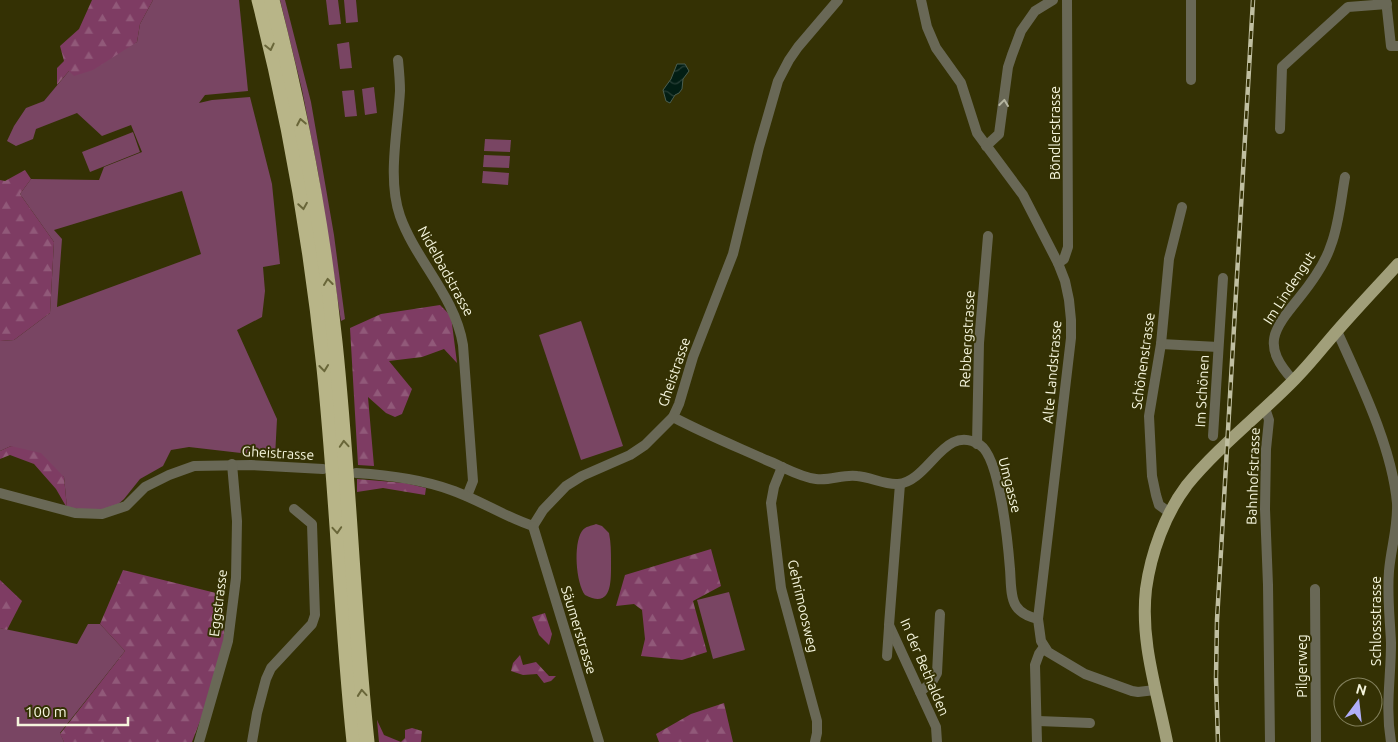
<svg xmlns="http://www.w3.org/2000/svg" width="1398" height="742" font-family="Ubuntu,sans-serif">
	<defs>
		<pattern id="forest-firs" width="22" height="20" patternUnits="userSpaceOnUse" patternTransform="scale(1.25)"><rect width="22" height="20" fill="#7e3c63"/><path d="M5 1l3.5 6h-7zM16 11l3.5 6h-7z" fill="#915979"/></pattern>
		<pattern id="water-waves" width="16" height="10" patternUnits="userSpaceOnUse" patternTransform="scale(1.25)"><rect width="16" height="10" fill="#021e14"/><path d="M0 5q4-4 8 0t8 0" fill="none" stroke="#283f36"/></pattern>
	</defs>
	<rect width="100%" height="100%" fill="#343104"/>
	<g fill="#794563" fill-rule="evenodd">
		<path d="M153,0H239L248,91L205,95L199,103L212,100L250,97L272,184L280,264L263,267L265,291L262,317L237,330L277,419L275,457L189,447L171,450L163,466L140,479L124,499L116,506L102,511L67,508L64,477L11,446L0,451V341L14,340L50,313L54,242L20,194L31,179L99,180L104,167L142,152L131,125L102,136L77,113L36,129L33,139L16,146L7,141L14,126L26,108L44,101L69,71L137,42L140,24ZM182,191L201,254L57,307L62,239L54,230Z"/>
		<polygon points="280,0 285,0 311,102 334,235 345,319 341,321 318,172 302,90"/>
		<polygon points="326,0 338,0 341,24 329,25"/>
		<polygon points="344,0 356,0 358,22 346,23"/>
		<polygon points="349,42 352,68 340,69 337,44"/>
		<polygon points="374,87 377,113 365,115 362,89"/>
		<polygon points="354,90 357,116 345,117 342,91"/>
		<polygon points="133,132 140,152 90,172 82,152"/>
		<polygon points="485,139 511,140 510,152 484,151"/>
		<polygon points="484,155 510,156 509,168 483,167"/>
		<polygon points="483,171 509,173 508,185 482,183"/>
		<polygon points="581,321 623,446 581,460 539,335"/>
		<path d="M596,524L602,526L609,533C611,543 611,552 611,562C611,579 613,610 585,595C576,583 573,544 582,531C586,526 591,526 596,524Z"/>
		<polygon points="729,592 745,650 713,659 697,600"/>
		<polygon points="88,624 100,624 125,651 60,733 64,742 0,742 0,628 77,644"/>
	</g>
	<g fill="url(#forest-firs)">
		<polygon points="92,0 153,0 140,24 137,42 93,70 74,76 69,71 57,85 57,68 64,61 60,46 79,29"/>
		<polygon points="25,170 31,179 20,194 54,242 50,313 14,340 0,341 0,180 5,181"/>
		<polygon points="440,305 451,316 457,363 444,349 422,357 389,361 412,389 402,414 395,417 386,413 368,397 374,466 358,465 350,328 381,314"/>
		<polygon points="11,446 41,453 64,477 67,508 56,489 34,464 10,455 0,459 0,451"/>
		<polygon points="357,479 405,483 426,488 425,495 383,488 357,492"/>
		<polygon points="711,549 721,586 693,601 707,652 682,660 641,656 645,639 642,610 634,604 616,606 625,575"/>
		<polygon points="123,570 224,595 224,659 192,742 64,742 60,734 125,651 100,624"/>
		<polygon points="0,580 22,601 7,630 0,628"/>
		<polygon points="545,613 552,634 549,645 539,635 532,617"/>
		<polygon points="520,655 523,665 536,662 549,676 556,676 551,681 544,683 537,674 523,675 511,671 513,663"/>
		<polygon points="724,703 733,742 659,742 656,734 691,714"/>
		<polygon points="377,720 384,735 401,742 405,738 405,730 412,728 422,731 421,742 379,742"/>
	</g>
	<polygon fill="url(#water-waves)" stroke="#4b5e50" points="677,64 685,64 689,71 683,79 682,89 679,93 675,95 670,103 666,101 663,90 671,79"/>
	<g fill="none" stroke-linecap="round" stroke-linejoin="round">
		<g stroke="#696856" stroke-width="10">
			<polyline points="921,0 927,27 936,48 961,83 977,133 1023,195 1058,263 1065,281 1069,300 1071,320 1071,338 1038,619 1041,641 1048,652 1085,674 1132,691 1138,692 1155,690"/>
			<polyline points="1386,0 1391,46 1398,46"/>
			<path d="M398,60C399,70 400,81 400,91C398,129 387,179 400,216C416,261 455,296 463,345L473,481L467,496"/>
			<polyline points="1191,80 1191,0"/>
			<polyline points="1280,129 1282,67 1348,7 1387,4"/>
			<polyline points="986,146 999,134 1008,67 1012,55 1021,31 1035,11 1053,0"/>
			<polyline points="1058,263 1064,259 1068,247 1067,0"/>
			<path d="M1337,331C1360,382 1392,447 1397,503C1398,528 1391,547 1389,571C1387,595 1390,619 1391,643C1391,678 1385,706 1391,742"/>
			<polyline points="1161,344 1218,347"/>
			<path d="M1293,380C1261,345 1273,330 1299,298C1312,282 1325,264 1331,245C1339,224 1341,199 1345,177"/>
			<polyline points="1265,408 1269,420 1266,449 1265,509 1268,585 1270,742"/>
			<path d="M673,417C703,433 735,446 766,460C782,466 799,477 816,479C830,481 843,474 857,476C871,477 884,485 898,484C930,481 944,422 980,445C1000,458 1008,544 1010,569C1011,580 1010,597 1016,606C1021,614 1029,617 1038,619"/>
			<polyline points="1213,436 1223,278"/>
			<polyline points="977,444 979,343 988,236"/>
			<polyline points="782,467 774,487 771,503 781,588 817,721 817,733 815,742"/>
			<path d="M356,473C388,475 421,479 451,490C480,500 505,517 533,526"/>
			<polyline points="900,484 889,625 936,727 937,742"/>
			<polyline points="0,493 75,513 102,514 126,506 145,487 169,475 194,466 251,465 323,469"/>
			<polyline points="1170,513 1159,505 1156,495 1152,476 1149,416 1161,344 1169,259 1182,207"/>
			<polyline points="533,526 543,510 566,486 582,476 630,455 645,445 673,417 679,404 693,357 733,254 759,147 778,81 789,60 798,47 838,0"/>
			<polyline points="533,526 599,742"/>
			<polyline points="1315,589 1316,742"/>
			<polyline points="887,656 889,627"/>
			<polyline points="920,692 932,682 937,673 940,614"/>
			<polyline points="1038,721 1090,723"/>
			<polyline points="199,742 228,641 236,578 237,521 232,464"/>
			<polyline points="252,742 257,713 266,679 271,668 312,624 315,615 312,524 294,509"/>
			<polyline points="1037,742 1035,665 1039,654 1044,647"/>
		</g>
		<path stroke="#a19f7a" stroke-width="12" d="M1167,742C1157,691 1140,642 1146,589C1151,553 1165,514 1187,485C1219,446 1260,415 1295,379C1310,364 1323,347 1337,331C1357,308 1378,286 1398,264"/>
		<g stroke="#b8b588" stroke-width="15">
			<path d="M259,0C290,121 311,244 324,368C337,493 341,618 354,742"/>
			<path d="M272,0C301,112 323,227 335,342C349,475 353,609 367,742"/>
		</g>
		<defs>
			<polyline id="rail" points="1218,742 1216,678 1217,620 1253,0"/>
		</defs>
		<use href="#rail" stroke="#c0bfa1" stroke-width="4.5"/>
		<use href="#rail" stroke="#343104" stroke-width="2.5" stroke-dasharray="8" stroke-linecap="butt"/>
	</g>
	<defs><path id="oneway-chevron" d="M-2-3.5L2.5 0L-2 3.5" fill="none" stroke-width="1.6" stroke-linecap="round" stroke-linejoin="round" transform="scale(1.25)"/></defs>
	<g stroke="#696639">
		<use href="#oneway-chevron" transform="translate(270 47) rotate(77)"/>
		<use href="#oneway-chevron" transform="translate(301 122) rotate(-101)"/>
		<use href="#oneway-chevron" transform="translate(303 206) rotate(81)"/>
		<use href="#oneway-chevron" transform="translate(328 282) rotate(-97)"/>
		<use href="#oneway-chevron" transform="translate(324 368) rotate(84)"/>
		<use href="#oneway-chevron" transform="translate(344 444) rotate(-94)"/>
		<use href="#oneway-chevron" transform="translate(337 530) rotate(86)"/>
		<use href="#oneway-chevron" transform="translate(362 693) rotate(-95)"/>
	</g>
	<use stroke="#b6b6a0" href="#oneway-chevron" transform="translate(1004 103) rotate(-83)"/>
	<g text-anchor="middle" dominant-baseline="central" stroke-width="4" stroke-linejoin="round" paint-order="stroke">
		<g font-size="14" fill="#f5f5dd" stroke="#343104">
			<text transform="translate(1055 133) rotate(-90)">Böndlerstrasse</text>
			<text transform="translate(446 271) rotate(61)">Nidelbadstrasse</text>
			<text transform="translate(1289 288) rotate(-57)">Im Lindengut</text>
			<text transform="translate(967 339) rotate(-87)">Rebbergstrasse</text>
			<text transform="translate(1143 361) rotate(-82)">Schönenstrasse</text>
			<text transform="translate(674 372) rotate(-71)">Gheistrasse</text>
			<text transform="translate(1052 372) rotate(-85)">Alte Landstrasse</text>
			<text transform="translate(1202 391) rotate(-87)">Im Schönen</text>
			<text transform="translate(278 453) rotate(3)">Gheistrasse</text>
			<text transform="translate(1253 476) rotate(-88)">Bahnhofstrasse</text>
			<text transform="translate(1010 485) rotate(76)">Umgasse</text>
			<text transform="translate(218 603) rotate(-83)">Eggstrasse</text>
			<text transform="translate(803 606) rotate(77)">Gehrimoosweg</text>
			<text transform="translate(1376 621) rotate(-90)">Schlossstrasse</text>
			<text transform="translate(579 630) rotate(73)">Säumerstrasse</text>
			<text transform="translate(1302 666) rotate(-90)">Pilgerweg</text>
			<text transform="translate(925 667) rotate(67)">In der Bethalden</text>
		</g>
	</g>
	<g transform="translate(1358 702) rotate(15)"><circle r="24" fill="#343104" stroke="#817f5b"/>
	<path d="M0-4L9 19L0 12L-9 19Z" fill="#b0aefa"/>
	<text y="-8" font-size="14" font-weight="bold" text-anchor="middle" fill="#f5f5dd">N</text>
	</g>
	<path d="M18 717v8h110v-8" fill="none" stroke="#f5f5dd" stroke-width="2.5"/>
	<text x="25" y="717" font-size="15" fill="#f5f5dd" stroke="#343104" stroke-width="4" paint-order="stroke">100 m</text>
</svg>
